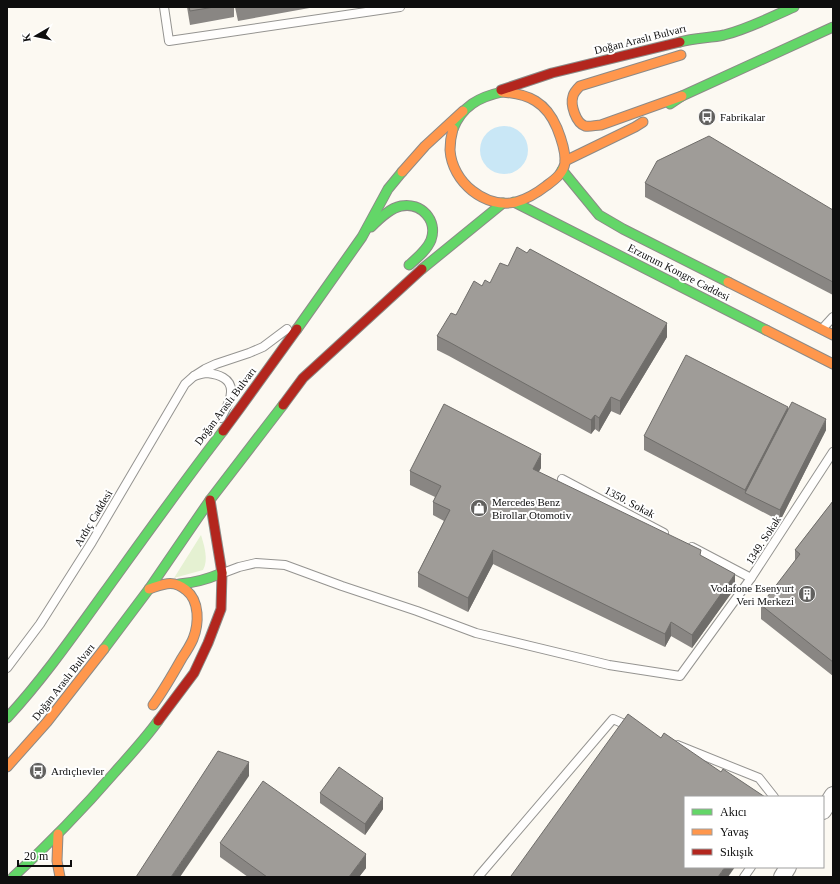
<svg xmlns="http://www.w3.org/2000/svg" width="840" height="884" font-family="Georgia,serif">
	<rect width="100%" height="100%" fill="#fcf9f2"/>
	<path fill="#e5f1d2" d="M201,535C204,545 209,560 203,570L174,578Z"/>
	<circle fill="#c9e7f6" cx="504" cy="150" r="24"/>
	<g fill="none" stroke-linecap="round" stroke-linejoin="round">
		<defs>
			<g id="lane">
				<polyline points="164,7 169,41 400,7"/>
				<polyline points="822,329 833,317"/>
				<path d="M221,418C225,410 231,401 231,392C232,378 217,374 207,373C203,373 198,375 194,376L205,369L216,364L249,353L263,347L287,329"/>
				<polyline points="562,479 664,533"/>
				<polyline points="692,547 751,578"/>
				<polyline points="223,573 239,567 256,563 285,565 342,586 417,611 476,633 609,665 680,676 751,578 833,452"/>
				<polyline points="7,668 40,624 92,542 185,384 194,376"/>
				<polyline points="677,745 759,778 774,797"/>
				<polyline points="478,877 613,719 631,727"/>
				<polyline points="744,877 751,867"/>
			</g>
			<g id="street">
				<polyline points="823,811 833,795"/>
				<polyline points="782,877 788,867"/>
			</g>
			<g id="fast">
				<path d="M680,42C694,38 710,38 724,35C748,29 771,17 794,7"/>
				<polyline points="670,104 682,96 833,27"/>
				<path d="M453,129C462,106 479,97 502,92"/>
				<polyline points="562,170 599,215 623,229 728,282"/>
				<polyline points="514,202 766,330"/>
				<path d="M371,227C379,219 390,208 401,206C421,202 438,220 431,240C427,250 417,258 409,265"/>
				<polyline points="422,269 503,203"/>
				<polyline points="297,329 362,237 388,189 402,172"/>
				<path d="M179,584C195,583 208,579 222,573"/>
				<polyline points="104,649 149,589 210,500 283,405"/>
				<path d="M7,718C43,679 73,636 104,593C143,539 182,484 223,431"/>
				<path d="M13,877C49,844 83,809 115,772C130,755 145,739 158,721"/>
			</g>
			<g id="slow">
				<path d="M681,55L580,86C577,89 574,92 573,96C570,105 576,123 585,126C590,127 596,125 601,125L682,96"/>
				<path d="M453,129C451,136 450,143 450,150C452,182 485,209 516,202C527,199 537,193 546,186C554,180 563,174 565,163C566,152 561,138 557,128C546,102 529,94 502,92"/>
				<polyline points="565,161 635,127 643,122"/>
				<polyline points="402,172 425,146 463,111"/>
				<polyline points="728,282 833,335"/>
				<polyline points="766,330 833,364"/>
				<path d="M149,589C164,584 173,579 186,590C200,601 199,624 193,639C190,646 186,652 182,658C173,674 164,690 153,705"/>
				<polyline points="7,767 47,722 104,649"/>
				<polyline points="58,834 57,861 60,877"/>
			</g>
			<g id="jam">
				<polyline points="501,90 552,73 680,42"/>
				<polyline points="283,405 303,378 422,269"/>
				<polyline points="223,431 240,408 297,329"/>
				<polyline points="158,721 194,673 208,643 221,609 222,573 210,500"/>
			</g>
		</defs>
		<use href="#lane" stroke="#959491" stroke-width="10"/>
		<use href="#street" stroke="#959491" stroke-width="18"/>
		<use href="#fast" stroke="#8c8a87" stroke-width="11"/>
		<use href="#slow" stroke="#8c8a87" stroke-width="11"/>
		<use href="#jam" stroke="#8c8a87" stroke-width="11"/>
		<use href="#lane" stroke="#fffefd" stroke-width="8"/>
		<use href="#street" stroke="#fffefd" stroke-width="16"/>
		<use href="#fast" stroke="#63d668" stroke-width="9"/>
		<use href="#slow" stroke="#ff974d" stroke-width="9"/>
		<use href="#jam" stroke="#b3261e" stroke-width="9"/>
	</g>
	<g fill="#898683">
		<polygon points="187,7 234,7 234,17 190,25"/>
		<polygon points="235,7 315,7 238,21"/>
		<polygon points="645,183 833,210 833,295 645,197"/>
		<polygon points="490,283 667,337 620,415 611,411 599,432 595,429 591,434 449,356 437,350 437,336 482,286"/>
		<polygon points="788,410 826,430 780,521 644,450 644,436"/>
		<polygon points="541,468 538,472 701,556 735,588 692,648 671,636 665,647 493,564 468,612 418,587 418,573 444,521 433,515 433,502 435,497 410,485 410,471"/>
		<polygon points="833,501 833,676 761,619 761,605 795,561 795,550"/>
		<polygon points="320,793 383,809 365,835 320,803"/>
		<polygon points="220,843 366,868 359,877 248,877 220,857"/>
	</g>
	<g fill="#6f6d6a">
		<polygon points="667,323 667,337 620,415 620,401"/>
		<polygon points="611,397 611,411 599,432 599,418"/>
		<polygon points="788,407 788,421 745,493 745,490"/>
		<polygon points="595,415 595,429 591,434 591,420"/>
		<polygon points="826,419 826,430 780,521 780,510"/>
		<polygon points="541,454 541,468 533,483 533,469"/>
		<polygon points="493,550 493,564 468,612 468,598"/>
		<polygon points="735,574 735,588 692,648 692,635"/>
		<polygon points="671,622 671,636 665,647 665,634"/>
		<polygon points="249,762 249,776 180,877 171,877"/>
		<polygon points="383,798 383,809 365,835 365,824"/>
		<polygon points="366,854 366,868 359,877 349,877"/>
		<polygon points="725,867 735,867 728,877 718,877"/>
	</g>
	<g fill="#9f9c98" stroke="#6f6d6a">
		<polygon points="189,7 214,7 190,11"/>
		<polygon points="709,136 833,210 833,282 645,183 657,161"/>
		<polygon points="517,247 527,253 530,249 667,323 620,401 611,397 599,418 595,415 591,420 449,342 437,336 451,313 456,315 474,281 482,286 485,280 490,283 500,263 508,266"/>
		<polygon points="686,355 788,407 745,490 644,436"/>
		<polygon points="792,402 826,419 780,510 745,493"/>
		<polygon points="444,404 541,454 533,469 701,550 700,555 735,574 692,635 671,622 665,634 493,550 468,598 418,573 450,510 433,502 441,486 410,471"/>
		<polygon points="833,501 833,662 761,605 800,554 795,550"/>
		<polygon points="628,714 661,738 664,733 721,772 723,769 765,797 685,797 685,867 725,867 718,877 512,877 511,876"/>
		<polygon points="218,751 249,762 171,877 136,877"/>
		<polygon points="339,767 383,798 365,824 320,793"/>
		<polygon points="263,781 366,854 349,877 267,877 220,843"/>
	</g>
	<defs>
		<symbol id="bus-disc" viewBox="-11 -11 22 22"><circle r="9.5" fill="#61605e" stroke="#fff"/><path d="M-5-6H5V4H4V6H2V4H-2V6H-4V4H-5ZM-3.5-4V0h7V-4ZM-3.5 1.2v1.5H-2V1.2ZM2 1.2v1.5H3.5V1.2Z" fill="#fff"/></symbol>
		<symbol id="shop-disc" viewBox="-11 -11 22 22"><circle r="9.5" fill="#61605e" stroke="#fff"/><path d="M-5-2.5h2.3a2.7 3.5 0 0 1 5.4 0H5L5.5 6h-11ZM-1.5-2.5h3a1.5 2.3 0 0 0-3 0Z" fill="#fff"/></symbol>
		<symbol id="building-disc" viewBox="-11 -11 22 22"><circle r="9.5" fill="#61605e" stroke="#fff"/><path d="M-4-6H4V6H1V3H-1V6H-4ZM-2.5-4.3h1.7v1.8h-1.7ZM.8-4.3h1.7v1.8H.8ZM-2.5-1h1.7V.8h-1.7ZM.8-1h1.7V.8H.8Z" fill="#fff"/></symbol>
	</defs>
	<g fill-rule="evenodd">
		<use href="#bus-disc" x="697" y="107" width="20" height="20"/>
		<use href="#shop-disc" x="469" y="498" width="20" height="20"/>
		<use href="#building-disc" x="797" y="584" width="20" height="20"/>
		<use href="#bus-disc" x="28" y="761" width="20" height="20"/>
	</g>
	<g text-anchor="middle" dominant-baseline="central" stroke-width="4" stroke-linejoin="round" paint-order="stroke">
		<g font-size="11" fill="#0e0e0e" stroke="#fff">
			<text transform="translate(640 39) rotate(-14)">Doğan Araslı Bulvarı</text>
			<text transform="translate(679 272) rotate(27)">Erzurum Kongre Caddesi</text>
			<text transform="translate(225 406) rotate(-53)">Doğan Araslı Bulvarı</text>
			<text transform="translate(630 502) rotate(28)">1350. Sokak</text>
			<text transform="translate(93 518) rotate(-59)">Ardıç Caddesi</text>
			<text transform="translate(763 540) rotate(-57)">1349. Sokak</text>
			<text transform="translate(63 682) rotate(-52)">Doğan Araslı Bulvarı</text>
		</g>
		<g font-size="11" fill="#0e0e0e" stroke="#fff" text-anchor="start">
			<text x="720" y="117">Fabrikalar</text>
			<text x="492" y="502">Mercedes Benz<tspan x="492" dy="13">Birollar Otomotiv</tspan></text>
			<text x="794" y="588" text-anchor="end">Vodafone Esenyurt<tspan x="794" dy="13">Veri Merkezi</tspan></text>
			<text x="51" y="771">Ardıçlıevler</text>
		</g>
	</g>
	<rect width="840" height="884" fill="none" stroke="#0e0e0e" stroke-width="16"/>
	<rect x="684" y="796" width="140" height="72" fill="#ffffff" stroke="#9f9f9f"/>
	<rect x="692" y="809" width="20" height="6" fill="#63d668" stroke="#9f9f9f"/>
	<text x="720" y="816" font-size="12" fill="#0e0e0e">Akıcı</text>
	<rect x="692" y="829" width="20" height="6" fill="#ff974d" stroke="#9f9f9f"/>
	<text x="720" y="836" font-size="12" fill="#0e0e0e">Yavaş</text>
	<rect x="692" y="849" width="20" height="6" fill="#b3261e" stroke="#9f9f9f"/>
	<text x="720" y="856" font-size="12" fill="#0e0e0e">Sıkışık</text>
	<g transform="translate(36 36) rotate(261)" stroke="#ffffff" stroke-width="3" paint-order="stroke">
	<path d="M0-3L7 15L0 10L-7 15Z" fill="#0e0e0e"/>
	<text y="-6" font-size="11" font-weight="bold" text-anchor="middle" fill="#0e0e0e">K</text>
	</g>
	<path d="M18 860v6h53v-6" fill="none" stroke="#0e0e0e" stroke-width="2"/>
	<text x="24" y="860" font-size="12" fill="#0e0e0e" stroke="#ffffff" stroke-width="3" paint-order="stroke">20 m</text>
</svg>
